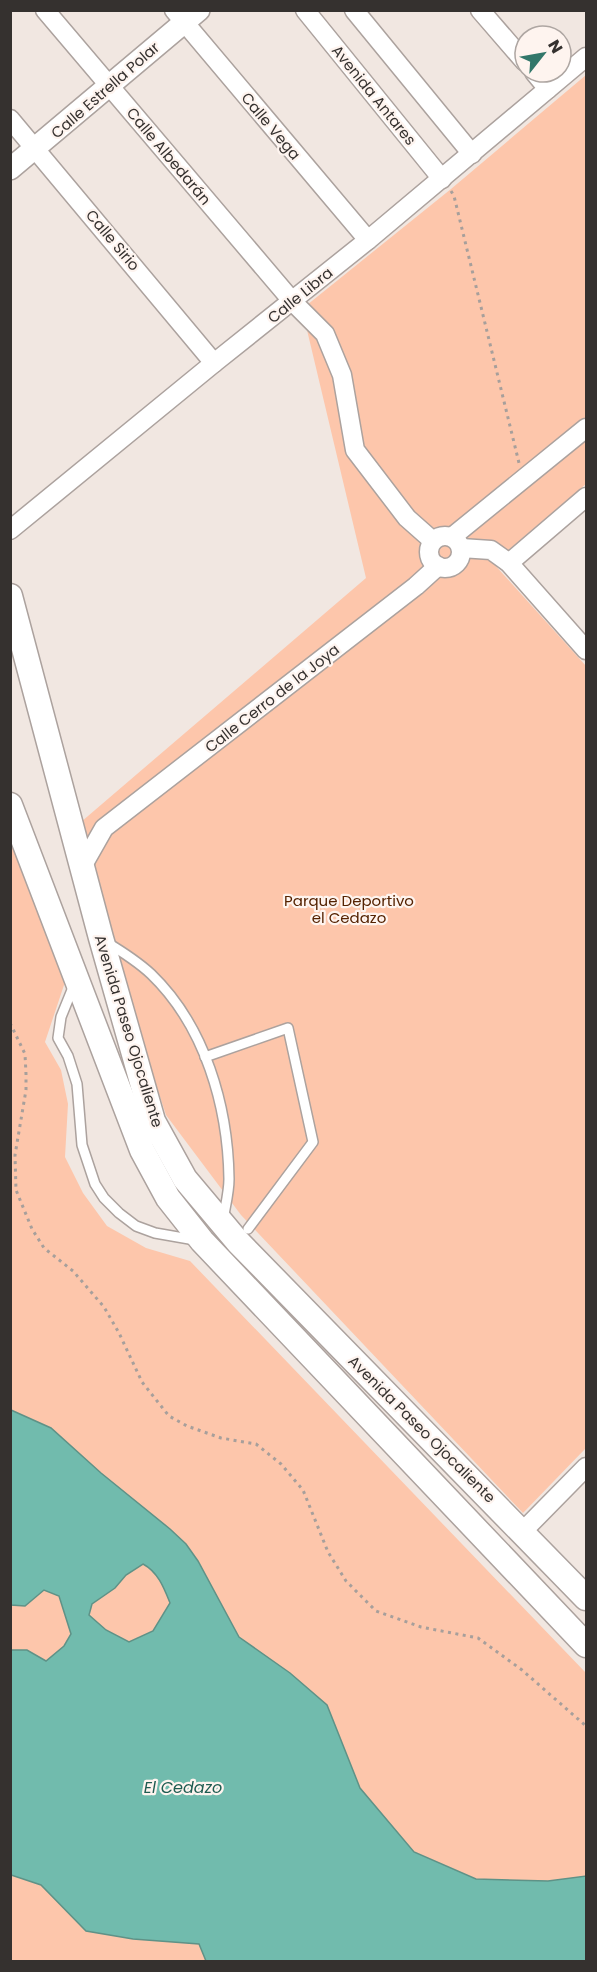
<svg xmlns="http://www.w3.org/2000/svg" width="597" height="1972" font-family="Poppins,sans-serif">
	<rect width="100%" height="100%" fill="#f1e7e1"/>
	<g fill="#fdc6ab">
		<polygon points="586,75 586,484 493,563 586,666 586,1448 523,1513 241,1215 166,1115 120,974 81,822 366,578 302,309 451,189"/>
		<polygon points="10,825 67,976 45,1042 61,1070 68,1104 65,1157 83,1193 107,1226 146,1248 190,1261 586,1673 586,1961 11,1961"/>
	</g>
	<path fill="#71bbad" stroke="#5f9287" stroke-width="1.5" fill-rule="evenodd" d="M11,1410L51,1428L101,1473L170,1529L186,1544L198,1561L239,1637L290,1673L327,1705L360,1788L414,1852L476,1879L548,1881L586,1876V1961H206L199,1944L133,1939L86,1931L41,1885L11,1875V1650H27L46,1661L64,1646L71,1634L59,1596L44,1590L25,1606L11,1605ZM143,1564C158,1572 164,1588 170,1603L153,1631L129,1642L106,1630L89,1615L92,1604L115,1588L126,1575Z"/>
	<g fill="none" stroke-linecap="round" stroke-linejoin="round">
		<defs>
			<g id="service">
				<path d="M106,942C121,951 137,961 151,974C205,1026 228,1106 229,1179C229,1193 225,1207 223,1220"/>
				<polyline points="74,985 61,1017 58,1038 68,1056 77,1084 82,1145 95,1184 104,1198 119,1213 136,1226 155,1233 195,1240"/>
				<polyline points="205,1057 288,1028 313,1142 248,1229"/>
			</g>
			<g id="minor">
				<polyline points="45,10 293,302 325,334 342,375 355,450 407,518 433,541"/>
				<polyline points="174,10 368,240"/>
				<polyline points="305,10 442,179"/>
				<polyline points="354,10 472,154"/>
				<polyline points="480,10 525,62"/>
				<polyline points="534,72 548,89"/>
				<polyline points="10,119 214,363"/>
				<polyline points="10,530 214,363 368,240 586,57"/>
				<circle cx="445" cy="552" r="16"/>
				<polyline points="452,537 586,428"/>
				<polyline points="461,548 491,550 509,563 586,650"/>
				<polyline points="509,563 586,497"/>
				<polyline points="83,865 104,828 416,586 438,566"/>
				<polyline points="523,1531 586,1467"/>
			</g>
			<polyline id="tertiary" points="10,169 199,10"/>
			<g id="secondary">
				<polyline points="10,596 101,938 153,1121 185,1179 238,1242 586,1598"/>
				<polyline points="10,805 142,1150 168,1198 202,1241 586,1645"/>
			</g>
		</defs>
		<use href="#service" stroke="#aca29e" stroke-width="12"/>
		<use href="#minor" stroke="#aca29e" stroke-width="21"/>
		<use href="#tertiary" stroke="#aca29e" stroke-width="24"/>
		<use href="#secondary" stroke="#aca29e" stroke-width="27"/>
		<g stroke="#a79f9b" stroke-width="3" stroke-dasharray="3 4.5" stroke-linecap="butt">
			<polyline points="451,191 454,196 519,463"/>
			<polyline points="10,1023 25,1054 26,1074 26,1090 15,1155 16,1190 32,1229 44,1248 73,1271 104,1307 119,1333 142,1382 169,1416 187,1426 221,1438 256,1444 281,1464 303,1490 328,1552 346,1581 376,1611 421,1627 478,1638 522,1670 586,1726"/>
		</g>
		<use href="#service" stroke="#fff" stroke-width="9"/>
		<use href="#minor" stroke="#fff" stroke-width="18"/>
		<use href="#tertiary" stroke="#fff" stroke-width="21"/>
		<use href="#secondary" stroke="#fff" stroke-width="24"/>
	</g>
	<g text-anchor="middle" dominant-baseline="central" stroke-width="4.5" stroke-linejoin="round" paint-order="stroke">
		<g font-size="15" fill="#35312f" stroke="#fef4ef">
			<text transform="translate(105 90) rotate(-41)">Calle Estrella Polar</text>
			<text transform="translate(374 95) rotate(51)">Avenida Antares</text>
			<text transform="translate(271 126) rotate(50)">Calle Vega</text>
			<text transform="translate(169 156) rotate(50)">Calle Albedarán</text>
			<text transform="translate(113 240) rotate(50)">Calle Sirio</text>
			<text transform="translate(300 295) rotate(-39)">Calle Libra</text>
			<text transform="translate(272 698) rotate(-38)">Calle Cerro de la Joya</text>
			<text transform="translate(129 1031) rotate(73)">Avenida Paseo Ojocaliente</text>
			<text transform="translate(422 1429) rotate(45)">Avenida Paseo Ojocaliente</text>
		</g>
		<g font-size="15" fill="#552201" stroke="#fef4ef">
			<text x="349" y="900">Parque Deportivo<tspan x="349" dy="17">el Cedazo</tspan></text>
		</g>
		<g font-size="16" font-style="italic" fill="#1e5c51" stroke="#fef4ef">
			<text x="183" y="1787">El Cedazo</text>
		</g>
	</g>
	<rect width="597" height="1972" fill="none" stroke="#35312f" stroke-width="24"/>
	<g transform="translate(543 54) rotate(59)"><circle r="28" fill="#fef4ef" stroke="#aea6a2" stroke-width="1.5"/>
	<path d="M0-4.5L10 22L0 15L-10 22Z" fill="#32776a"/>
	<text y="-9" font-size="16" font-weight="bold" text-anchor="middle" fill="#35312f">N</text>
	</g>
</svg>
